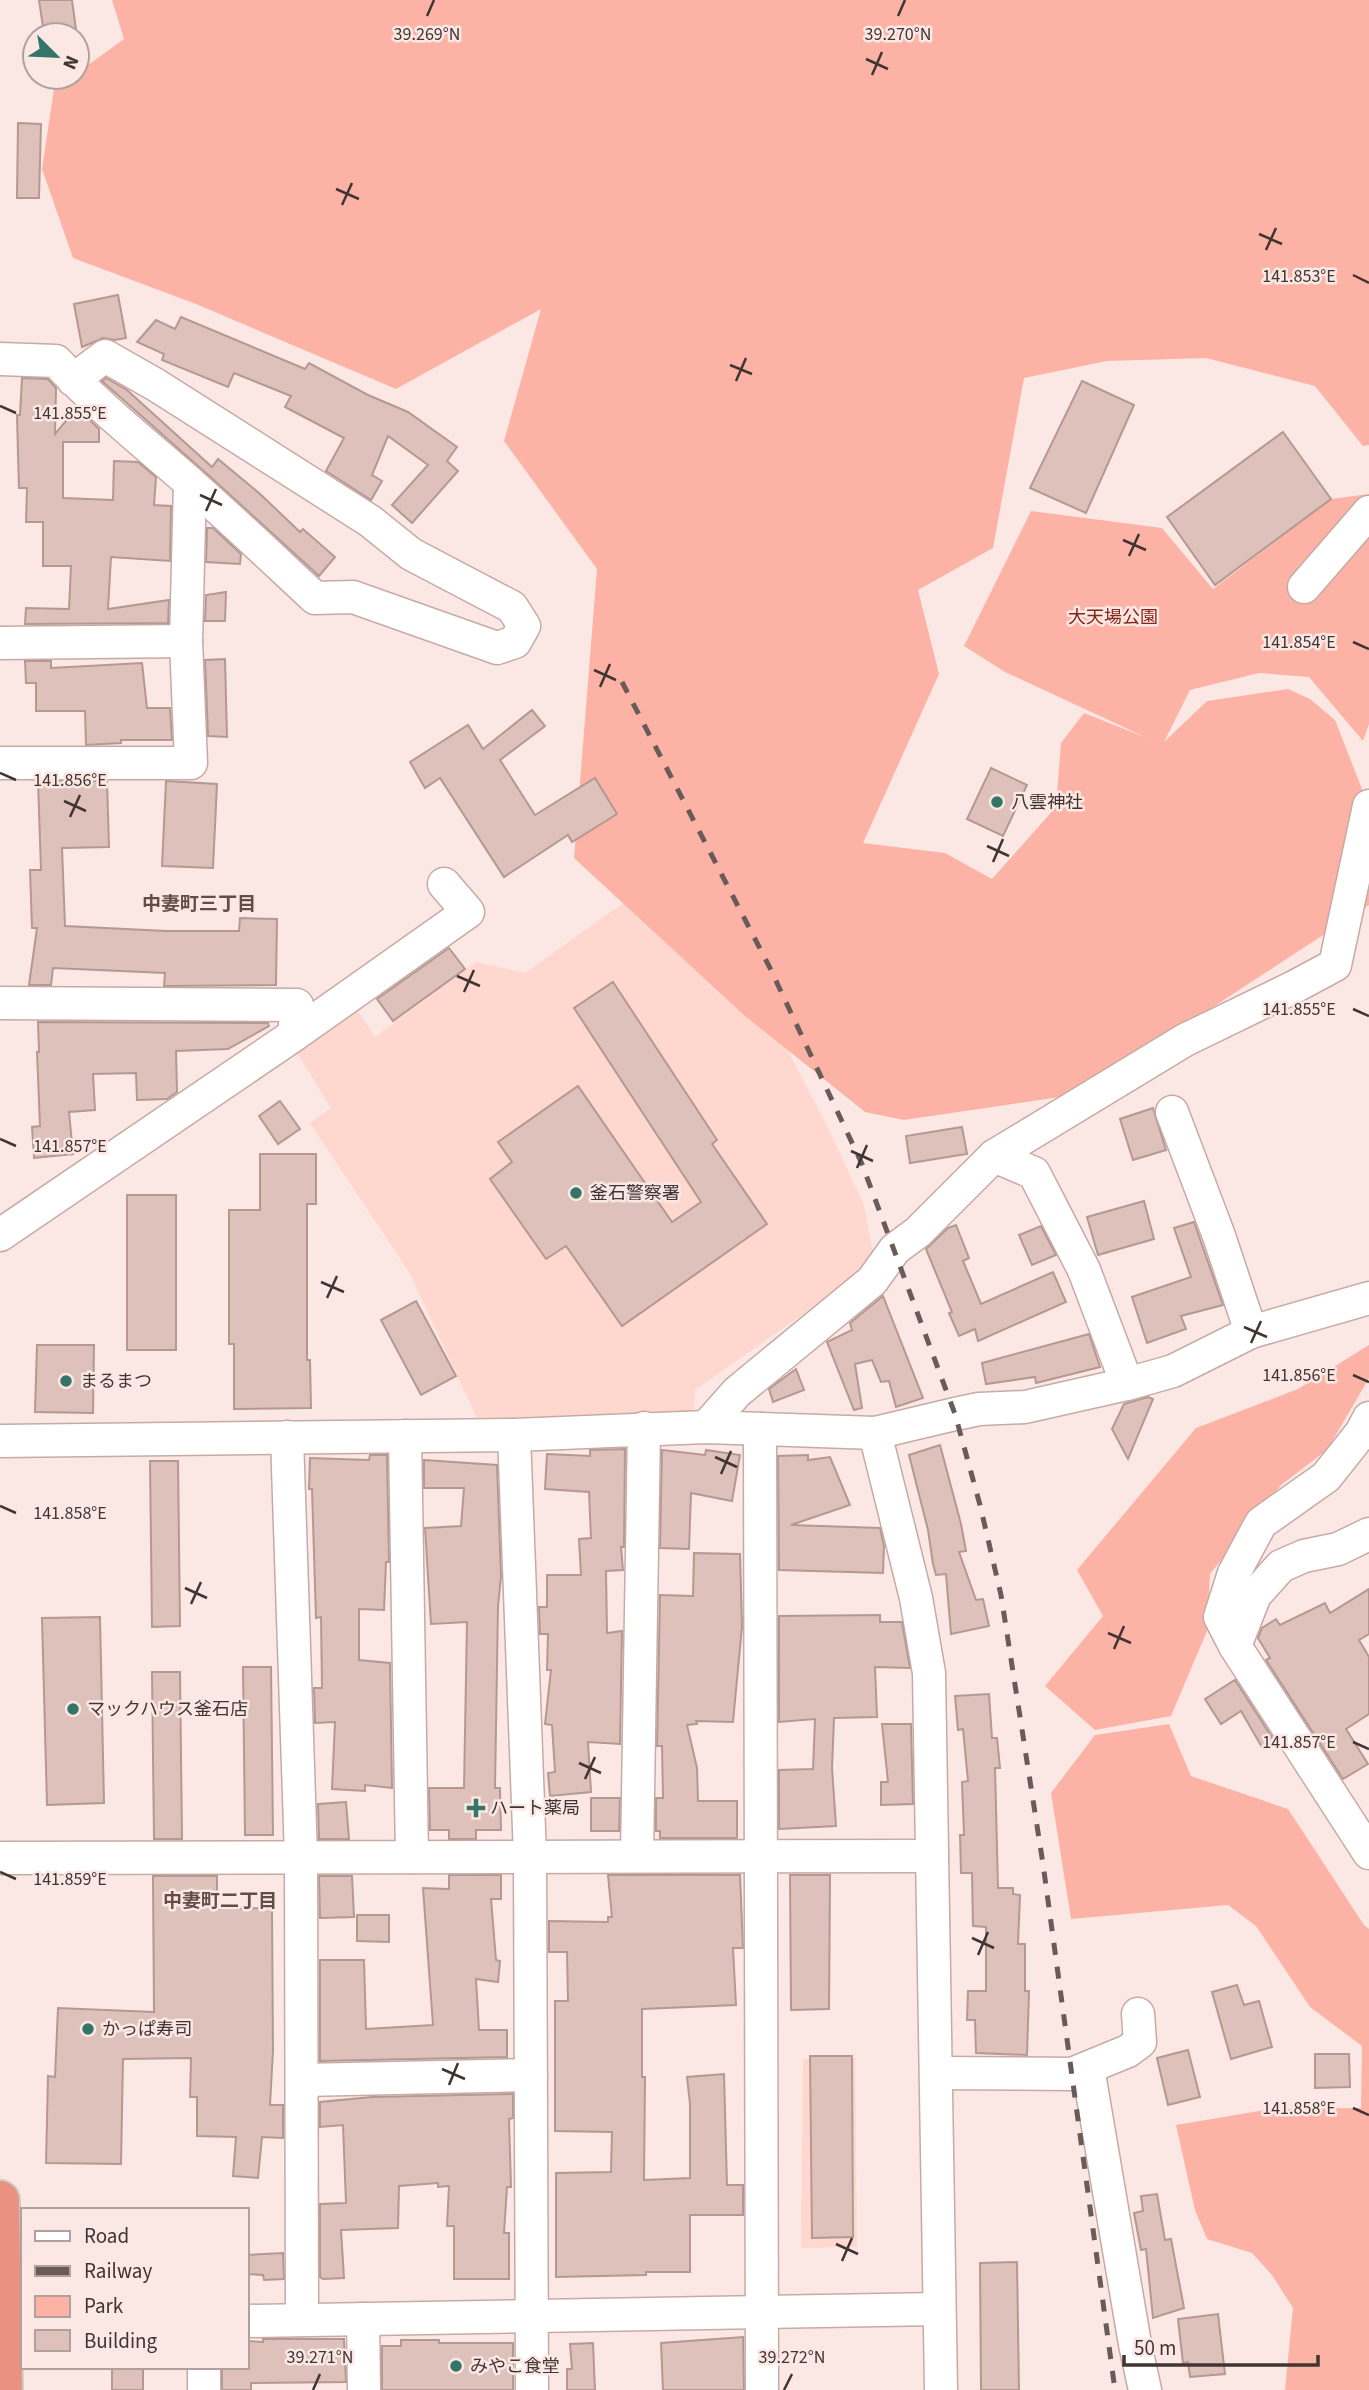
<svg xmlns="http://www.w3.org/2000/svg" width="1369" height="2390" font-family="'Source Sans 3','Noto Sans JP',sans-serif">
	<rect width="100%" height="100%" fill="#fbe8e5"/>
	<g fill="#fed7cf">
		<polygon points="688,857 826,1124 864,1205 873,1254 857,1276 695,1390 694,1413 477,1418 409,1272 310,1123 331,1108 295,1049 355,1007 375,1037 476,962 525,973"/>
		<polygon points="855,2058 857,2247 801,2248 803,2059"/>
	</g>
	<g fill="#fcb3a5">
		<polygon points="112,0 1369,0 1369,445 1363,446 1315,386 1206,358 1107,361 1024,378 993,548 918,590 939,674 863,843 945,853 992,879 1056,807 1061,743 1084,713 1147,738 1005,672 964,646 1031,511 1162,528 1213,589 1331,499 1369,494 1369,724 1363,741 1309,677 1259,673 1190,690 1164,742 1207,701 1288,689 1310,699 1335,720 1369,807 1369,905 1080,1094 904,1120 865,1112 745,1016 574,858 597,569 504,441 541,309 396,389 196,304 73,258 42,169 54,89 71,77 77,77 77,73 124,39"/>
		<polygon points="1369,1345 1369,1378 1327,1450 1281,1485 1210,1574 1207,1631 1171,1716 1095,1730 1045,1686 1103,1616 1077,1570 1196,1428 1298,1389"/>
		<polygon points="1169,1724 1191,1776 1288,1809 1364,1925 1369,1929 1369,2390 1285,2390 1293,2308 1272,2275 1252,2253 1207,2239 1195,2210 1176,2125 1271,2109 1361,2108 1362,2046 1310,2007 1256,1926 1228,1905 1071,1919 1051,1793 1095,1735"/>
	</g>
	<g fill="#dec1bb" stroke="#b59892" stroke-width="2">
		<polygon points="39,0 72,0 76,30 44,34"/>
		<polygon points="18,123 41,124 39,198 17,198"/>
		<polygon points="118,295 126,338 115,340 103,338 82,347 74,304"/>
		<polygon points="181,317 305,369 309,363 368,395 408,412 457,447 447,461 458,471 412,523 392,505 428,465 388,436 372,475 382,481 371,500 326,471 344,438 285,407 291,396 234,373 228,387 162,360 164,354 137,342 156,320 175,329"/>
		<polygon points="22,378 48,379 56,388 55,434 77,408 99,429 99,442 63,442 63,498 113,500 114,461 138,462 156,477 154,505 171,506 170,561 111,557 108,609 169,600 168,623 25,624 26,608 69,609 71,566 43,566 43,522 26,522 27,488 19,488 18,454 17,415 20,415"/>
		<polygon points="106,378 127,390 212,467 218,459 259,493 300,532 303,529 335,557 319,576 216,482 102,381"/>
		<polygon points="1082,381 1134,405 1086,513 1030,488"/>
		<polygon points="1283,432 1331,499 1215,585 1167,517"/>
		<polygon points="207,528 213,528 241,554 240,564 206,562"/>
		<polygon points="226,592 225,621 205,621 206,595"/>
		<polygon points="225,659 227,737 208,736 205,660"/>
		<polygon points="25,661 51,661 51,668 142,663 147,708 170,708 172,740 121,740 121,743 86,745 85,711 36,711 36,683 26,683"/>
		<polygon points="532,710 545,726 500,760 535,815 595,778 617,814 572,842 568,835 504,877 440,778 425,788 410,762 468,725 483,749"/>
		<polygon points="991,768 1027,785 1003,836 967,819"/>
		<polygon points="38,781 107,781 109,847 62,848 65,926 166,931 239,931 240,918 277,919 276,985 164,986 165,973 53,968 51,985 29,985 37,928 32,928 30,870 41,870"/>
		<polygon points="166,781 217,784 213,868 162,866"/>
		<polygon points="449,948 465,969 393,1021 377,999"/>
		<polygon points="613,982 717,1140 712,1144 767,1224 622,1326 566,1246 546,1259 490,1179 512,1162 498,1142 578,1086 672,1222 701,1202 574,1008"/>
		<polygon points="38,1022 268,1023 269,1026 228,1049 176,1051 177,1092 167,1099 137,1100 136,1073 93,1074 95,1110 69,1112 73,1154 34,1158 32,1127 40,1126 37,1052 39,1052"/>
		<polygon points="280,1101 300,1129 278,1144 259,1116"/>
		<polygon points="1153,1108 1166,1150 1133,1160 1120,1119"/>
		<polygon points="962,1127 967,1154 910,1163 906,1136"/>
		<polygon points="260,1154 316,1154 316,1204 307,1204 307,1360 310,1360 311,1408 234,1409 234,1344 229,1344 229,1210 260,1210"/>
		<rect x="127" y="1195" width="49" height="155"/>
		<polygon points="1144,1201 1154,1239 1098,1255 1087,1217"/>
		<polygon points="1194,1222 1223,1305 1181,1316 1186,1329 1147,1343 1132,1297 1191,1277 1174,1228"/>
		<polygon points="956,1225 969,1258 963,1261 981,1304 1053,1272 1066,1302 978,1341 975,1329 959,1336 949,1313 952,1312 926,1249 948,1228"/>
		<polygon points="1041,1226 1056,1255 1032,1265 1019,1235"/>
		<polygon points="883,1296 923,1398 896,1407 889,1381 881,1382 872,1360 855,1364 862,1408 854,1410 827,1342 852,1330 850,1323"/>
		<polygon points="416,1301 456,1376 421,1395 381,1320"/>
		<polygon points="1089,1334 1100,1367 1036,1383 1035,1377 986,1384 982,1363"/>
		<polygon points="37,1345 94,1345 93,1413 35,1412"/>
		<polygon points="796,1369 804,1390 773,1402 769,1389"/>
		<polygon points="1148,1397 1153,1399 1128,1459 1112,1429 1124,1404"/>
		<polygon points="940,1445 961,1524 966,1551 959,1552 976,1600 983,1599 989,1626 951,1634 946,1574 936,1575 933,1564 928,1530 909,1455"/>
		<polygon points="625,1449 624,1547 621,1547 623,1570 606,1571 607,1633 622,1631 620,1744 588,1742 591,1792 550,1796 548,1773 555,1772 552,1725 545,1724 551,1670 547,1670 548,1634 540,1634 539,1607 547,1607 547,1575 581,1575 579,1539 591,1538 589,1492 545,1489 547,1454 590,1456 590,1450"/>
		<polygon points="662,1450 705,1455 706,1450 740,1455 732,1501 691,1493 689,1549 660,1548"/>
		<polygon points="370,1455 387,1455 389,1562 386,1562 384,1610 359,1609 359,1660 390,1663 392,1788 365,1785 365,1791 332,1789 335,1722 315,1723 314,1688 322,1688 321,1617 316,1618 312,1489 309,1489 310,1458 369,1460"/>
		<polygon points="808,1455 808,1460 830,1457 850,1505 791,1525 880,1528 884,1546 883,1573 779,1570 778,1456"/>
		<polygon points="424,1460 497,1465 501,1576 498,1606 495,1788 500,1788 501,1830 476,1830 476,1839 449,1839 449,1830 430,1830 429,1788 464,1788 467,1622 431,1624 425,1528 461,1526 464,1488 424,1488"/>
		<polygon points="150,1461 178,1461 180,1626 152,1627"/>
		<polygon points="694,1553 740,1554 742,1626 733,1722 696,1721 697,1724 687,1725 697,1768 698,1801 737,1801 737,1838 660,1838 660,1831 656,1831 656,1798 663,1798 662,1746 657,1746 660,1595 693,1596"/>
		<polygon points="1369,1589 1369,1634 1359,1640 1369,1657 1369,1714 1346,1729 1368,1764 1343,1779 1266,1660 1270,1658 1258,1638 1262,1628 1276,1619 1280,1625 1325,1603 1330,1613"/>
		<polygon points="880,1615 880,1622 902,1622 910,1668 875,1667 877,1717 834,1718 832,1768 836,1826 779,1829 779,1770 813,1769 815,1719 779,1722 779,1616"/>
		<polygon points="100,1617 104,1803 47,1805 42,1618"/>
		<polygon points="243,1667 271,1667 273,1835 245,1835"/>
		<polygon points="152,1672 180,1672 182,1839 154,1839"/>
		<polygon points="1235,1680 1275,1742 1263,1749 1241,1711 1221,1724 1205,1699"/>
		<polygon points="989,1694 992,1738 997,1738 1000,1768 995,1768 998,1888 1013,1888 1013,1894 1020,1895 1018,1944 1025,1944 1025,1991 1029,1991 1027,2055 976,2053 975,2020 967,2020 968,1991 986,1991 986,1927 973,1926 972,1873 961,1873 960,1835 964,1835 962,1782 968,1781 963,1729 958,1730 955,1696"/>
		<polygon points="882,1724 911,1724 913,1804 881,1805 881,1782 888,1782"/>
		<polygon points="591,1798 620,1798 619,1831 591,1831"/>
		<polygon points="346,1802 349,1839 319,1839 318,1804"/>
		<polygon points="449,1875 501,1875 501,1899 491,1899 496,1960 500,1961 498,1982 476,1979 479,2030 507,2030 507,2057 320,2061 320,1960 364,1960 366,2029 433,2025 423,1888 449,1889"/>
		<polygon points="608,1875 740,1875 743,1948 733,1948 736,2005 642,2009 642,2077 645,2077 644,2180 690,2178 690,2104 687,2077 724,2074 727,2185 743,2185 743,2215 690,2215 690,2272 646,2272 646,2275 556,2277 556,2173 611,2172 612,2132 555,2131 555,2001 568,2001 567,1952 549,1952 549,1921 608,1922 608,1917 612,1917"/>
		<polygon points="790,1875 830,1875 829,2009 791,2010"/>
		<polygon points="153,1876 217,1876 217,1909 272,1908 273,2051 270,2105 283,2105 283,2138 262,2137 258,2178 233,2176 236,2137 197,2136 197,2097 190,2097 191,2058 123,2059 121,2164 46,2163 48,2076 55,2077 58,2008 154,2012"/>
		<polygon points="319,1876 352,1876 354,1917 320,1918"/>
		<polygon points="357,1915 389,1915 389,1942 357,1941"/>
		<polygon points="1237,1985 1244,2005 1259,2001 1272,2047 1231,2059 1212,1992"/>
		<polygon points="1188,2050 1200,2097 1168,2105 1157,2058"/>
		<polygon points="1315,2054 1349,2054 1350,2087 1315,2088"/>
		<polygon points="810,2056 852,2056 853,2237 812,2238"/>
		<polygon points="513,2094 513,2118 509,2119 511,2187 507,2187 504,2233 509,2233 509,2279 454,2279 454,2226 447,2226 449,2186 438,2187 438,2183 399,2186 398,2228 341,2230 344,2278 323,2279 320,2277 320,2204 346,2203 343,2125 320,2127 320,2102 372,2097"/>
		<polygon points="1157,2194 1165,2240 1171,2239 1184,2308 1153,2318 1146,2249 1141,2250 1134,2213 1143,2211 1141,2196"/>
		<polygon points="283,2253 284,2279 264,2280 263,2275 247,2274 247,2255"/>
		<polygon points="1017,2262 1019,2390 981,2390 980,2263"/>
		<polygon points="1218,2314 1225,2374 1190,2377 1188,2362 1183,2363 1178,2319"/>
		<polygon points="743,2337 744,2390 663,2390 661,2343"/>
		<polygon points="263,2339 344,2339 346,2382 251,2383 251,2390 222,2390 222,2367 247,2367 247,2341 263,2342"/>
		<polygon points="401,2340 439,2340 439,2343 513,2343 513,2390 382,2390 382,2346 401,2346"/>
		<polygon points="593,2343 595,2390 567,2390 567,2369 572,2369 570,2344"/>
		<rect x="112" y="2367" width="31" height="23"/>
	</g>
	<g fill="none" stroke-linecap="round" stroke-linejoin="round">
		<defs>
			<g id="minor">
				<path d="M0,359L56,361C97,405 143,442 188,481C231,519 273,559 315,598L353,597L497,648L515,642L524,626L512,607L411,554L370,521L156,385L105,356L73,380"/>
				<polyline points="1304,587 1369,512"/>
				<polyline points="0,643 186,641"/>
				<polyline points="0,763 191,763 186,641 190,483"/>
				<polyline points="0,1003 297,1005 294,1035 0,1235"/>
				<polyline points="294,1035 468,912 444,884"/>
				<polyline points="1172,1112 1219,1236 1251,1332"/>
				<polyline points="994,1156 1034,1173 1084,1270 1127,1384"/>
				<polyline points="706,1427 737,1392 872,1281 895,1249 918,1232 994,1156 1185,1040 1294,987 1335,965 1369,806"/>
				<polyline points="760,1429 762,2390"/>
				<polyline points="875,1433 916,1598 929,1673 941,2390"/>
				<polyline points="514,1435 530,1856 532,2390"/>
				<polyline points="405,1436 412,1857"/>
				<polyline points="287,1437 301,1857 302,2320"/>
				<polyline points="0,1441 514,1435 706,1427 875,1433 955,1414 979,1409 1025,1407 1127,1384 1173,1371 1251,1332 1369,1298"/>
				<polyline points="1369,1534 1338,1549 1304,1556 1281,1566 1255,1595 1235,1646 1369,1853"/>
				<polyline points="1235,1646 1220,1617 1234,1573 1261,1523 1326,1477 1361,1433 1369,1418"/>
				<polyline points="637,1856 644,1428"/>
				<polyline points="0,1858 932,1856"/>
				<polyline points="1088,2068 1135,2344 1145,2390"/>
				<polyline points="936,2073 1072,2074 1128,2051 1140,2042 1138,2014"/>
				<polyline points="302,2080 531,2075"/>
				<polyline points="363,2319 364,2390"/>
				<polyline points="247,2321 939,2309"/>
				<polyline points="204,2390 204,2367"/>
			</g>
			<polyline id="highway" points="0,2200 3,2390"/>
		</defs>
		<use href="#minor" stroke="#c7aaa4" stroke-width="35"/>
		<use href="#highway" stroke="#cecaca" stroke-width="42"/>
		<use href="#minor" stroke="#fff" stroke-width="32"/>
		<use href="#highway" stroke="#e99281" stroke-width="38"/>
		<polyline stroke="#695b58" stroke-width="5" stroke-dasharray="12 12" stroke-linecap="butt" points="622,682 769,966 862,1164 955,1414 980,1505 1001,1595 1043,1864 1115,2390"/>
	</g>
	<path fill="none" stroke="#413532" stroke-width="2.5" d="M427,16L434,0M898,16L905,0M866,59L888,69M872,75L882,52M336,189L359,199M342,205L352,183M1259,234L1282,244M1266,250L1276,228M1353,275L1369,283M730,365L752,374M736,381L746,358M0,406L16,413M200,495L222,505M206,511L216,489M1123,540L1146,550M1129,556L1139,534M1353,642L1369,649M594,670L616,680M600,687L610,664M0,773L16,780M64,801L86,811M70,817L80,795M987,846L1009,856M993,862L1003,839M457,976L480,986M464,992L474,970M1353,1009L1369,1016M0,1139L16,1146M851,1151L873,1161M857,1168L867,1145M321,1282L344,1292M327,1298L337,1276M1244,1327L1267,1337M1251,1343L1261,1321M1353,1375L1369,1382M715,1457L737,1467M721,1474L731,1451M0,1506L16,1513M185,1588L207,1598M191,1604L201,1582M1108,1633L1131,1643M1114,1649L1124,1626M1353,1742L1369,1749M579,1763L601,1773M585,1779L595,1757M0,1872L16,1879M972,1938L994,1948M978,1955L988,1932M442,2069L465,2079M449,2085L458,2063M1353,2108L1369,2115M836,2244L858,2254M842,2261L852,2238M313,2390L320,2374M784,2390L792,2374"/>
	<g fill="#337667" stroke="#fbe8e5" stroke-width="2.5">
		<circle cx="997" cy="802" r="7"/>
		<circle cx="576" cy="1193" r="7"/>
		<circle cx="66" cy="1381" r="7"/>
		<circle cx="73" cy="1709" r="7"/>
		<path d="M472.5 1797.5h7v7h7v7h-7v7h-7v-7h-7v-7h7z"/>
		<circle cx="88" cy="2029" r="7"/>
		<circle cx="456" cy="2366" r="7"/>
	</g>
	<g text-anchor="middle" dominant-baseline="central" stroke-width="5" stroke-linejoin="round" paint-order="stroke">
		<g font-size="18" fill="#862416" stroke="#fbe8e5">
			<text x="1113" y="617">大天場公園</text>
		</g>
		<g font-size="18" fill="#413532" stroke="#fbe8e5" text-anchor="start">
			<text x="1011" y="802">八雲神社</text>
			<text x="590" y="1193">釜石警察署</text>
			<text x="80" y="1381">まるまつ</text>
			<text x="87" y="1709">マックハウス釜石店</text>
			<text x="490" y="1808">ハート薬局</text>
			<text x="102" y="2029">かっぱ寿司</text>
			<text x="470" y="2366">みやこ食堂</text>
		</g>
		<g font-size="19" font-weight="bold" fill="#654c47" stroke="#fbe8e5">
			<text x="199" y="904">中妻町三丁目</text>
			<text x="220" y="1901">中妻町二丁目</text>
		</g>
	</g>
	<g font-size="18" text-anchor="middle" fill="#413532" stroke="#fbe8e5" stroke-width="5" stroke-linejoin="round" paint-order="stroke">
		<text x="898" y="40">39.270°N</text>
		<text x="427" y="40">39.269°N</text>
		<text x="1299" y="282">141.853°E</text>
		<text x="70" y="419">141.855°E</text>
		<text x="1299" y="648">141.854°E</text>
		<text x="70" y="786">141.856°E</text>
		<text x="1299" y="1015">141.855°E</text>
		<text x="70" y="1152">141.857°E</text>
		<text x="1299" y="1381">141.856°E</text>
		<text x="70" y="1519">141.858°E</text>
		<text x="1299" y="1748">141.857°E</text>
		<text x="70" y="1885">141.859°E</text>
		<text x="1299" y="2114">141.858°E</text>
		<text x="320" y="2363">39.271°N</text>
		<text x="792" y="2363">39.272°N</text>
	</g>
	<rect x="21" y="2208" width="228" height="161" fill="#fbe8e5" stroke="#b1a09d" stroke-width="2"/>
	<rect x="35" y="2231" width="35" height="10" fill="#ffffff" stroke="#b1a09d" stroke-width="2"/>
	<text x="84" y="2243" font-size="21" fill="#413532">Road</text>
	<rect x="35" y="2266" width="35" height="10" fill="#695b58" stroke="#b1a09d" stroke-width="2"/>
	<text x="84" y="2278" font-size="21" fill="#413532">Railway</text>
	<rect x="35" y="2296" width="35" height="21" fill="#fcb3a5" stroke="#b1a09d" stroke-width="2"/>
	<text x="84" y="2313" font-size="21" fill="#413532">Park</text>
	<rect x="35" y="2330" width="35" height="21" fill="#dec1bb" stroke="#b1a09d" stroke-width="2"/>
	<text x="84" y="2348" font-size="21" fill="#413532">Building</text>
	<g transform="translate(56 56) rotate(114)"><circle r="33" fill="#fbe8e5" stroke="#b1a09d" stroke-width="2"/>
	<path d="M0-5L12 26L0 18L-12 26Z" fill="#337667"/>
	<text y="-10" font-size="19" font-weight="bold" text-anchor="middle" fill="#413532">N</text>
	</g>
	<path d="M1124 2355v10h194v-10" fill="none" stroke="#413532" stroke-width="3.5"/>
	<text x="1134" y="2355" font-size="21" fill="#413532" stroke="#fbe8e5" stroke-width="5" paint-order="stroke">50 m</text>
</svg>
